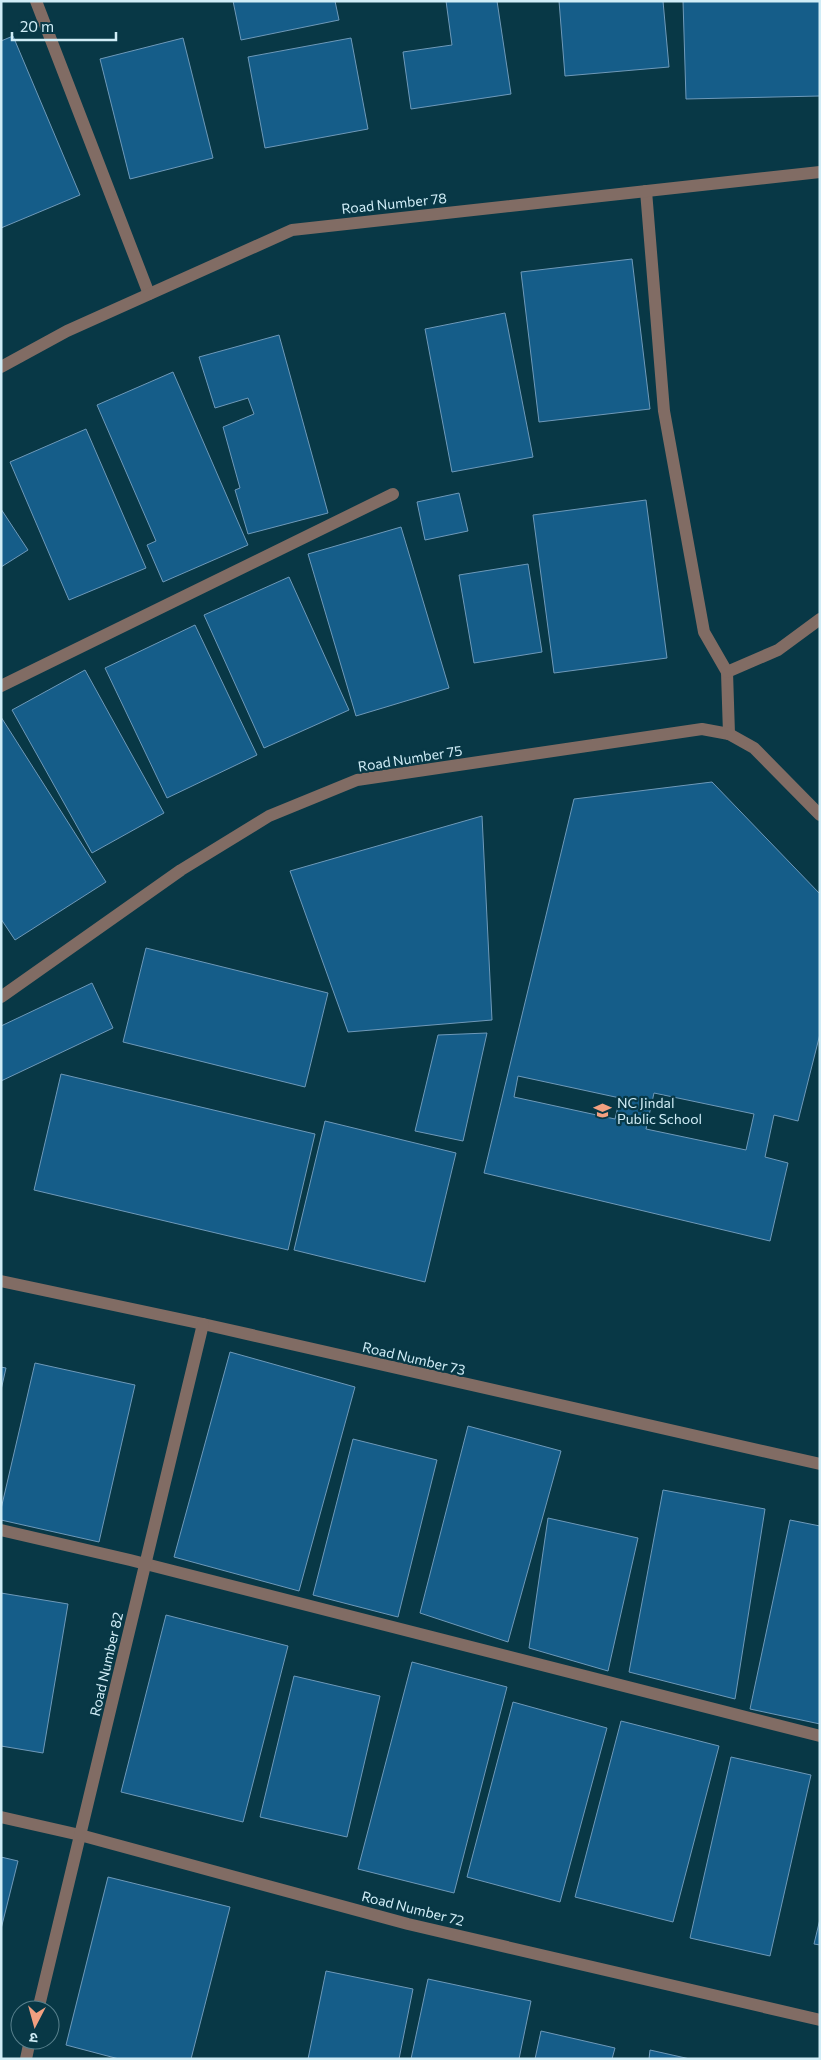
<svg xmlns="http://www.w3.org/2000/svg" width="821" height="2060" font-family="Commissioner,'Noto Sans Devanagari',sans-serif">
	<rect width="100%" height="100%" fill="#083846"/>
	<g fill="#155d89" stroke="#6e99b9" fill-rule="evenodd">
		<polygon points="233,1 335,1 339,20 241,40"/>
		<polygon points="446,1 497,1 511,94 411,109 403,52 452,45"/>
		<polygon points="559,1 663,1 669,67 565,76"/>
		<polygon points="683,1 820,1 820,96 686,99"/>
		<polygon points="13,36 80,195 1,228 1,41"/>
		<polygon points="183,38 213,158 130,179 100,59"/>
		<polygon points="351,38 368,129 265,148 248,57"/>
		<polygon points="632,259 650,409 539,422 521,272"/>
		<polygon points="505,313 533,457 452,472 425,329"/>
		<polygon points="279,335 328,513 248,534 235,490 240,488 223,427 254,414 248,398 215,408 199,357"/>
		<polygon points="173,372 248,545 163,582 147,545 156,541 97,405"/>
		<polygon points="86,429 146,568 69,600 10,462"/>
		<polygon points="459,493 468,531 425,540 417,502"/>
		<polygon points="646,500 667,658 554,673 533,515"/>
		<polygon points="1,509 28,550 1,567"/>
		<polygon points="401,527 449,688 356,716 308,554"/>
		<polygon points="528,564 542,652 474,663 459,575"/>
		<polygon points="289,577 349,710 264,748 204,615"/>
		<polygon points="195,625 257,755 167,798 105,668"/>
		<polygon points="85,670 164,813 92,853 12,710"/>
		<polygon points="1,717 106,882 15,940 1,919"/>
		<path d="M712,782L820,894V1034L798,1121L774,1115L765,1157L788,1163L770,1241L484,1173L574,799ZM518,1076L620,1098L615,1119L514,1097ZM654,1093L754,1114L746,1150L646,1129Z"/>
		<polygon points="482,816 492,1020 348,1032 290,871"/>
		<polygon points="146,948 328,993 305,1087 123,1042"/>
		<polygon points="92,983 113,1028 1,1081 1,1026"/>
		<polygon points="487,1033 463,1141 415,1131 438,1035"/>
		<polygon points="61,1074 315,1134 288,1250 34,1190"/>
		<polygon points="325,1121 456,1153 425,1282 294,1250"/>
		<polygon points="230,1352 355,1387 299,1591 174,1557"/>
		<polygon points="35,1363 135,1385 99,1542 1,1520 1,1509"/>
		<polygon points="1,1367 6,1368 1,1390"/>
		<polygon points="468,1426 561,1451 508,1642 420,1613"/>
		<polygon points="353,1439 437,1460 398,1617 313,1595"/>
		<polygon points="663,1490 765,1509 735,1699 629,1672"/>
		<polygon points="548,1518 638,1538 608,1671 529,1648"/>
		<polygon points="790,1520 820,1526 820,1724 750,1709"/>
		<polygon points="1,1593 68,1604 43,1753 1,1746"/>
		<polygon points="166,1615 288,1646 243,1822 121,1792"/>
		<polygon points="412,1662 507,1687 454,1893 358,1869"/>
		<polygon points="294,1676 380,1696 347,1837 260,1817"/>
		<polygon points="513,1702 607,1728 560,1902 467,1877"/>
		<polygon points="621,1721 719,1746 673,1922 575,1897"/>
		<polygon points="731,1757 811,1775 770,1956 690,1938"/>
		<polygon points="1,1857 18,1861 1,1929"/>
		<polygon points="108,1877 230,1907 191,2059 119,2059 66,2045"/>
		<polygon points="820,1919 820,1945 814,1944"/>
		<polygon points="326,1971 413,1989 399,2059 308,2059"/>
		<polygon points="428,1979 531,2001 519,2059 411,2059"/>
		<polygon points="541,2031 615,2048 612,2059 535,2059"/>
		<polygon points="650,2050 690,2059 649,2059"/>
	</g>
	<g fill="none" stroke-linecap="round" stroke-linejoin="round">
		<g stroke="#816c64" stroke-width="12">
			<polyline points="36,1 149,294"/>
			<polyline points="646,191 664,411 704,632 727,672 729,734"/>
			<polyline points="1,367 67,331 292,230 820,172"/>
			<polyline points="727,672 778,650 820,619"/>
			<polyline points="1,686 393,494"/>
			<polyline points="1,997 181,870 269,816 357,780 702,729 729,734 754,748 820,815"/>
			<polyline points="1,1281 203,1324 820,1464"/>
			<polyline points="1,1530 130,1560 820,1736"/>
			<polyline points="1,1817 80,1835 408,1924 820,2020"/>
			<polyline points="38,2010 203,1324"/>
			<polyline points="26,2059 30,2040"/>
		</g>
	</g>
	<defs>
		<symbol id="school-bare" viewBox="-9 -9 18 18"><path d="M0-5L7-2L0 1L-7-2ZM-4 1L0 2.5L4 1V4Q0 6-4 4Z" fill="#f2a080" stroke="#083846" stroke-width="2.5" paint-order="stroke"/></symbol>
	</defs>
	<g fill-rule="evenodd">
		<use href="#school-bare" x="590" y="1098" width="25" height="25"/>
	</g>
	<g text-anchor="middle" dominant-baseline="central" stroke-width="4.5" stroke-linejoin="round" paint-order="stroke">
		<g font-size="14" fill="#d0edf7" stroke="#083846">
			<text transform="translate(394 203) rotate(-6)">Road Number 78</text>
			<text transform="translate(410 758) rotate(-9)">Road Number 75</text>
			<text transform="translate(414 1358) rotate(13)">Road Number 73</text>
			<text transform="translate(106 1664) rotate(-77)">Road Number 82</text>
			<text transform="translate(413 1908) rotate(14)">Road Number 72</text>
		</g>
		<g font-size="14" fill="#d0edf7" stroke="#083846" text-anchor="start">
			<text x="617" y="1102">NC Jindal<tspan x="617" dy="16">Public School</tspan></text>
		</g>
	</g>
	<rect width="821" height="2060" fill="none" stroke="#d0edf7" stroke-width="5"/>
	<g transform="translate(35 2025) rotate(186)"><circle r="24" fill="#083846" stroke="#58808d"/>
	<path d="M0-4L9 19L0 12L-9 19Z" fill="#f2a080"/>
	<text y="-8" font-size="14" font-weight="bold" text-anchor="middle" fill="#d0edf7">उ</text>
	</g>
	<path d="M12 32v8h104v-8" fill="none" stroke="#d0edf7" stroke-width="2.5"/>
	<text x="20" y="32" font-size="15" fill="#d0edf7" stroke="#083846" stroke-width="4" paint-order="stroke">20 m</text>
</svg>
